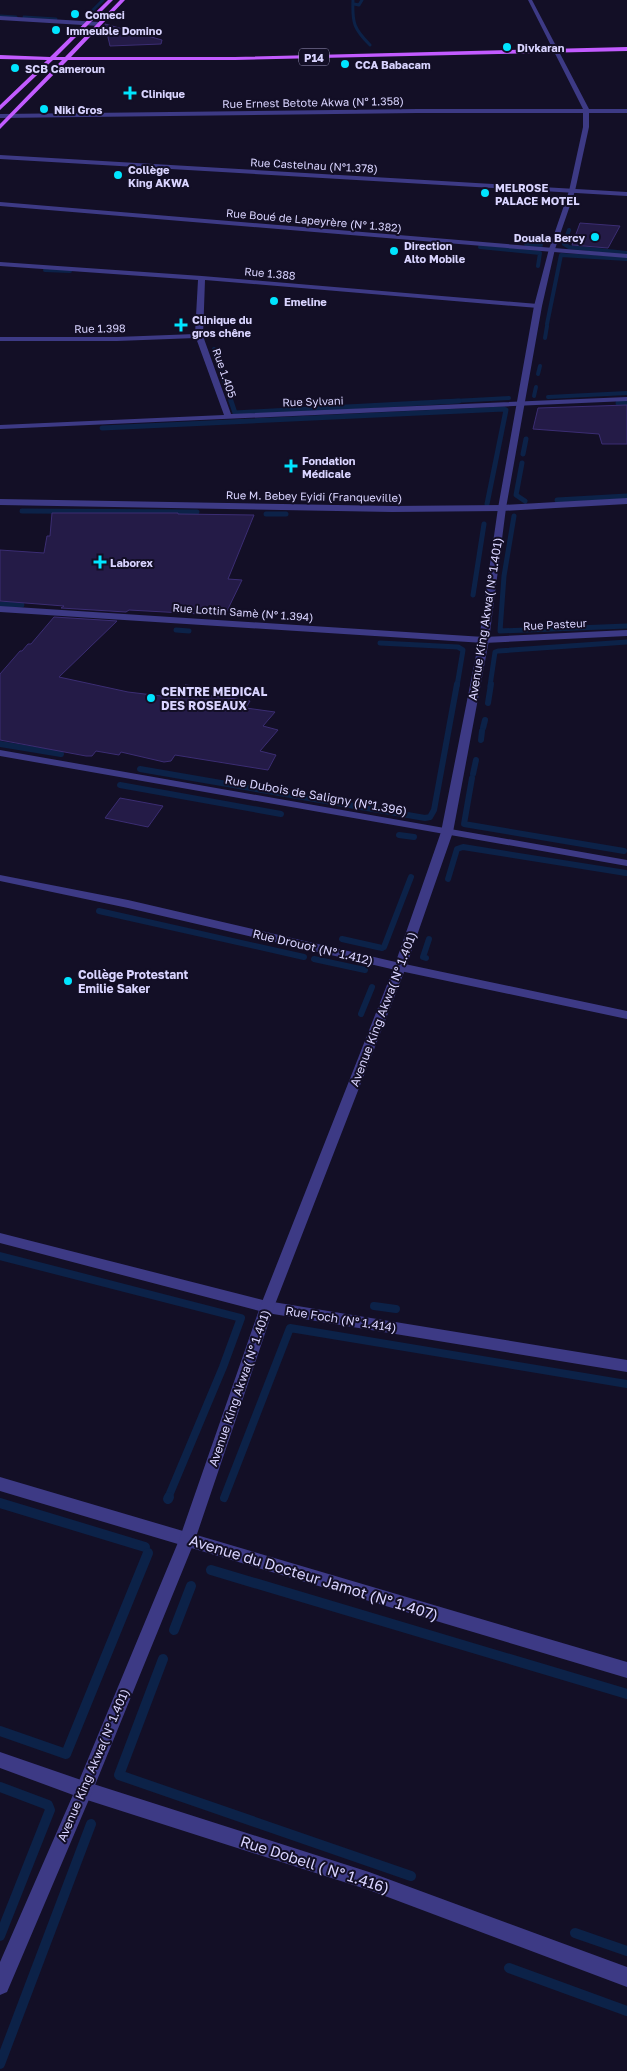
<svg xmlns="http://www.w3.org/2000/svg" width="627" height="2071" font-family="'Golos Text',sans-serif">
	<rect width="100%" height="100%" fill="#130f26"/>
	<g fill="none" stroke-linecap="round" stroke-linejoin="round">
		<g stroke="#0c2248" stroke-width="3">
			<path d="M353,0C352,23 354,29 370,45"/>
			<polyline points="354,4 359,5 362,0"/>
			<polyline points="0,16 16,17"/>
			<polyline points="87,16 103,0"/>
			<polyline points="24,17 56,19"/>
		</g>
		<g stroke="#0c2248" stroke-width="4">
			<polyline points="569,230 564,244 569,247 627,253"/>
			<polyline points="526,244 541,245"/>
			<polyline points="480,247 540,253 538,266"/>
			<polyline points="45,270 70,271"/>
			<polyline points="547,324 561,255 627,259"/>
			<polyline points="545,338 547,326"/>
			<polyline points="214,349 231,402"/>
			<polyline points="538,374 540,366"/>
			<polyline points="534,396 536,387"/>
			<polyline points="548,397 627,393"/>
			<polyline points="436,402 509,398"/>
		</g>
		<g stroke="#0c2248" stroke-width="5">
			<polyline points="231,401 235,413 459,401"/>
			<polyline points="618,403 627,403"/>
			<polyline points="102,428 504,409 506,410 487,504"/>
			<polyline points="523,454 526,439"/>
			<polyline points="522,463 516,495 525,501"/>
			<polyline points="557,500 627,496"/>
			<polyline points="22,511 197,512"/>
			<polyline points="266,514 286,514"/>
			<polyline points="514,516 504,576 500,631 627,626"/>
			<polyline points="473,595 484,524"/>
			<polyline points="0,604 22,605"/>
			<polyline points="176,630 189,631"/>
			<polyline points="380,643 458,647 463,650 457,686"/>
			<polyline points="490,686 495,652 498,651 627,642"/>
		</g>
		<g stroke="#0c2248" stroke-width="6">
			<polyline points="488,703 491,684"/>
			<polyline points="483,728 485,720"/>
			<polyline points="481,740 482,731"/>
			<polyline points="0,744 61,754"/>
			<polyline points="140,769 425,818 430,817 434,810 457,684"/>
			<polyline points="473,774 476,760"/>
			<polyline points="472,778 464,824 624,851"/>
			<polyline points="120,785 281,814"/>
			<polyline points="399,835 414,837"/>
			<polyline points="448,879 457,849 463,847 626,873"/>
			<polyline points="99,911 304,957"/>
			<polyline points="342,939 382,948"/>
			<polyline points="384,947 411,877"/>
			<polyline points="426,958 423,957 429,939"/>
			<polyline points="314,959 365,970"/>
			<polyline points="361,1014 372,987"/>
		</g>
		<g stroke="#0c2248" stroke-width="8">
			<polyline points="0,1256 241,1318 223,1367 168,1498"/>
			<polyline points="374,1306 396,1309"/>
			<polyline points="224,1498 290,1328 627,1384"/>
		</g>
		<g stroke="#0c2248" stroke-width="10">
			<polyline points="168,1499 169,1497"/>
			<polyline points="0,1503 145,1547"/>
			<polyline points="211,1570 627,1694"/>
			<polyline points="174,1630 191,1586"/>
			<polyline points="163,1659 119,1775 411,1876"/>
			<polyline points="0,1731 66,1754 148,1553"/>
			<polyline points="0,1787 48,1805 50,1810 0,1936"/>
			<polyline points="575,1933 627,1951"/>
			<polyline points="509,1968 627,2011"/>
			<polyline points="0,2064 91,1824"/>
		</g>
	</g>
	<g fill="#241b47" stroke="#3b2d73">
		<polygon points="105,24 162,40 161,44 110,46"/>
		<polygon points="580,223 620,226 608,248 572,245"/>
		<polygon points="627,405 627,444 602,444 599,434 533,429 538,408"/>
		<polygon points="52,513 178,513 178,514 254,515 228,579 242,580 226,613 203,611 201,614 129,610 126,612 61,608 64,606 0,601 0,550 44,553 47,536 50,536"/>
		<polygon points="54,617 117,621 59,677 128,692 178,698 185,685 211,688 207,695 250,701 246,708 275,712 263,726 278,730 260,751 276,755 268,770 175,755 171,761 164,762 121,752 119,755 96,751 92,756 86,756 0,740 0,674 20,651 22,651 28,644 31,644"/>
		<polygon points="120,798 163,806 148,827 105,818"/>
	</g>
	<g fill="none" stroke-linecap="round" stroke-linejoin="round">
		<g fill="#3d3a85" fill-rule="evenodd">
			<polygon points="0,16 99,22 102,24 99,26 0,20"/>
			<polygon points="418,109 627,109 627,113 418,113 0,118 0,114"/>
			<polygon points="0,155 627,192 627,196 0,159"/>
			<polygon points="0,202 627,254 627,258 0,206"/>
			<polygon points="0,262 202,276 538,304 542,306 538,308 205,280 203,336 231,414 627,397 627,401 0,429 0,425 224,415 196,338 117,341 0,341 0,337 117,337 195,334 198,280 0,266"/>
			<polygon points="627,498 627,504 502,511 392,512 0,505 0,499 392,506 502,505"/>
			<polygon points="0,606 484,637 627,630 627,636 484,643 0,612"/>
			<polygon points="0,750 627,860 627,866 0,756"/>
			<polygon points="0,875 128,900 400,963 627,1011 627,1019 400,971 128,908 0,881"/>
			<polygon points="0,1233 267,1301 627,1360 627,1372 267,1313 0,1243"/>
			<polygon points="0,1477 627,1662 627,1678 0,1491"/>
			<polygon points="0,1752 84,1781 369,1872 627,1967 627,1987 369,1890 84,1799 0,1768"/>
		</g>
		<polygon fill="#3d3a85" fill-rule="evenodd" points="528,0 532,0 589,109 589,127 575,191 555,249 542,306 506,508 489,640 453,832 406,967 274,1307 195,1540 93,1790 7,1992 0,1995 0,1962 76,1788 179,1540 260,1307 394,967 441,832 479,640 498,508 534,306 549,249 569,191 583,127 583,109"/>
		<polygon fill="#c25bff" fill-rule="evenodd" points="108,0 113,0 56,57 65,57 120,0 125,0 71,57 235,57 627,47 627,51 235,60 68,60 0,129 0,124 62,60 53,60 0,110 0,105 47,60 0,59 0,55 50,57"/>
	</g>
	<g fill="#00e5ff" stroke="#130f26" stroke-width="2">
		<circle cx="75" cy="14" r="5"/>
		<circle cx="56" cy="30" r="5"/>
		<circle cx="507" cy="47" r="5"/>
		<circle cx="345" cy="64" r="5"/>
		<circle cx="15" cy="68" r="5"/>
		<path d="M127.5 85.5h5v5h5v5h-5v5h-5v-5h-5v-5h5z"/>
		<circle cx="44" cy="109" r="5"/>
		<circle cx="118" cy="175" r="5"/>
		<circle cx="485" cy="193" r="5"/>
		<circle cx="595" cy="237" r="5"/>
		<circle cx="394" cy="251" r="5"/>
		<circle cx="274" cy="301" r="5"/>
		<path d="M178.5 317.5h5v5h5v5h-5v5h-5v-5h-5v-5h5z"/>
		<path d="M288.5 458.5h5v5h5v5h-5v5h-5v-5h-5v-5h5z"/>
		<path d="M97.5 554.5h5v5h5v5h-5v5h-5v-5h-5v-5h5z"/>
		<circle cx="151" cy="698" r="5"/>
		<circle cx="68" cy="981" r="5"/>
	</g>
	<g text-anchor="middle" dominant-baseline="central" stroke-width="4" stroke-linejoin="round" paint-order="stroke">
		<g font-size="11" font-weight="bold" fill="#d9d4ff" stroke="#130f26" text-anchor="start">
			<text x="85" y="14">Comeci</text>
			<text x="66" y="30">Immeuble Domino</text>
			<text x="517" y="47">Divkaran</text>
			<text x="355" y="64">CCA Babacam</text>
			<text x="25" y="68">SCB Cameroun</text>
			<text x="141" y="93">Clinique</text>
			<text x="54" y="109">Niki Gros</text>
			<text x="128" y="169">Collège<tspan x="128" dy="13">King AKWA</tspan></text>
			<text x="495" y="187">MELROSE<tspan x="495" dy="13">PALACE MOTEL</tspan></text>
			<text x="585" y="237" text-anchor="end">Douala Bercy</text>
			<text x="404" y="245">Direction<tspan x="404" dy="13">Alto Mobile</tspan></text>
			<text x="284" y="301">Emeline</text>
			<text x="192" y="319">Clinique du<tspan x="192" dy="13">gros chêne</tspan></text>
			<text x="302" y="460">Fondation<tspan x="302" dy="13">Médicale</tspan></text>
			<text x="110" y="562">Laborex</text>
		</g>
		<rect fill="#130f26" stroke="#9e99be" stroke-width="1" x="299" y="48.5" width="30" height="17" rx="4"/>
		<g font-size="11" font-weight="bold" fill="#d9d4ff">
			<text x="314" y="57">P14</text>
		</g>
		<g font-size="11" fill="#d9d4ff" stroke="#130f26">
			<text transform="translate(313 102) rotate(-1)">Rue Ernest Betote Akwa (N° 1.358)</text>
			<text transform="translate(314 165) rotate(3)">Rue Castelnau (N°1.378)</text>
			<text transform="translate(314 220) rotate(5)">Rue Boué de Lapeyrère (N° 1.382)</text>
			<text transform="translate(270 273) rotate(5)">Rue 1.388</text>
			<text transform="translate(100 328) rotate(-1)">Rue 1.398</text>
			<text transform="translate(225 373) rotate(71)">Rue 1.405</text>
			<text transform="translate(313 401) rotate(-2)">Rue Sylvani</text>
			<text transform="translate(314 496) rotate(1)">Rue M. Bebey Eyidi (Franqueville)</text>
			<text transform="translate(243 612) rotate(4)">Rue Lottin Samè (N° 1.394)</text>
			<text transform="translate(555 624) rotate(-3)">Rue Pasteur</text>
		</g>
		<g font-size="12" fill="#d9d4ff" stroke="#130f26">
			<text transform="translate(485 619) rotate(-81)">Avenue King Akwa( N° 1.401)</text>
			<text transform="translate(316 795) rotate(10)">Rue Dubois de Saligny (N°1.396)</text>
			<text transform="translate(313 947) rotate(13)">Rue Drouot (N° 1.412)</text>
			<text transform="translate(383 1009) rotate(-69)">Avenue King Akwa( N° 1.401)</text>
			<text transform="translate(341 1319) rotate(9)">Rue Foch (N° 1.414)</text>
			<text transform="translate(239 1388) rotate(-71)">Avenue King Akwa( N° 1.401)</text>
			<text transform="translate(93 1765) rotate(-67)">Avenue King Akwa( N° 1.401)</text>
		</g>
		<g font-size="12" font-weight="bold" fill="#d9d4ff" stroke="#130f26" text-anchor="start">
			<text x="161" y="691">CENTRE MEDICAL<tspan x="161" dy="14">DES ROSEAUX</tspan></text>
			<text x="78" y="974">Collège Protestant<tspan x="78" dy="14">Emilie Saker</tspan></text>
		</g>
		<g font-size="15" fill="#d9d4ff" stroke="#130f26">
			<text transform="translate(314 1577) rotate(17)">Avenue du Docteur Jamot (N° 1.407)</text>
			<text transform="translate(315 1864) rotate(18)">Rue Dobell ( N° 1.416)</text>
		</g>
	</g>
</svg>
